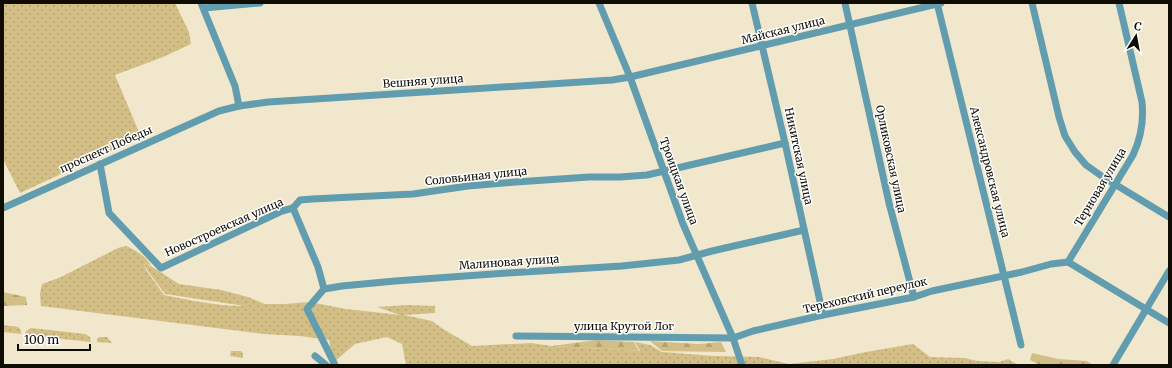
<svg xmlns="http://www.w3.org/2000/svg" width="1172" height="368" font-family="Merriweather,serif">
	<defs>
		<pattern id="grass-dots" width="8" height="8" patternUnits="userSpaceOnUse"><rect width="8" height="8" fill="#d3bf85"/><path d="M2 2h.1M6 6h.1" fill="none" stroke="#b4a371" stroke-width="1.8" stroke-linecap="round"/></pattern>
		<pattern id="forest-firs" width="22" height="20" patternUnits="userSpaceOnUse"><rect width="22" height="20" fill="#d3bf85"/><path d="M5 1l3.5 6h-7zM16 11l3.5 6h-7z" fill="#b4a371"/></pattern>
	</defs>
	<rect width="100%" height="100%" fill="#f0e7cc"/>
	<g fill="url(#grass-dots)" fill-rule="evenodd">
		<polygon points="3,3 175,3 189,32 191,44 163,57 115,75 141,137 20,193 3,159"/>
		<path d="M126,246C137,251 144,255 151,265L146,263L179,284L221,290L248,297L265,304H285L310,302L346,309L400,315L377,307L408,305L435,306V313L404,315L432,321L443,329L472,346L531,343L552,346L640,351L635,342L650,345L662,352L714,356L759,357L789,364L833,359L866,352L913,344L930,357L964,358L978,361L999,362L1008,359L1018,365H406L402,344L387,337L355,344L333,363L329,340L300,336L264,334L41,306L40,294L42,284L61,277L118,248ZM144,262L147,270L165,294L245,306L259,305C229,309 194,301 164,295L146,270Z"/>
		<polygon points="3,325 18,327 21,330 21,334 3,332"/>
		<polygon points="31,328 85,334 90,337 91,342 25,335 26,331"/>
		<polygon points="100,337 107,337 112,343 97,342 97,339"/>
		<polygon points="231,351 241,351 243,354 243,358 230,356"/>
	</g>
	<g fill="url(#forest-firs)">
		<polygon points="3,292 26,297 27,305 3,306"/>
		<polygon points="596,340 634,342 639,351 552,346"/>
		<polygon points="650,341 699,344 721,342 726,352 662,351"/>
		<polygon points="1032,353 1058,359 1087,361 1093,365 1040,365 1030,360"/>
	</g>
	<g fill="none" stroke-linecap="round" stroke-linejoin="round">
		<g stroke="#629daf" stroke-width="7">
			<polyline points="201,3 235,86 239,106"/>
			<polyline points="599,3 630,77 683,224 733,338 742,365"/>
			<polyline points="752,3 785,143 823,315"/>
			<polyline points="845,3 889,203 914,297"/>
			<polyline points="937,3 1021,345"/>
			<polyline points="1032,3 1059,117 1065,136 1075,152 1086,165 1103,177 1169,217"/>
			<polyline points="204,8 260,3"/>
			<polyline points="100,164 109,213 161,268 282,211 293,208 318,267 324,289 307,309 335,365"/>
			<polyline points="3,208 219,111 239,106 268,102 612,80 630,77 941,3"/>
			<polyline points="293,208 300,200 312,199 413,194 468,186 516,182 589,177 620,177 647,175 785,143"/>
			<path d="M1068,262L1133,155C1141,138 1144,121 1142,102L1119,3"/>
			<polyline points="324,289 342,286 395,281 507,273 622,266 679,260 712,251 804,230"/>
			<polyline points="516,336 733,338 753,331 823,315 914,297 932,291 1022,272 1051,264 1068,262 1169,323"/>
			<polyline points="315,356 326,365"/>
			<polyline points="1113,365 1169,271"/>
		</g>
	</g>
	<g text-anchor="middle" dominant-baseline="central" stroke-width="3" stroke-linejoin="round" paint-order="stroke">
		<g font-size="11" fill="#0f0c04" stroke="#fff">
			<text transform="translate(783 30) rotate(-14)">Майская улица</text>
			<text transform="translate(423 81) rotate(-4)">Вешняя улица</text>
			<text transform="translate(106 149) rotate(-24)">проспект Победы</text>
			<text transform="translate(799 156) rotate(78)">Никитская улица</text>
			<text transform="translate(891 159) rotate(78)">Орликовская улица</text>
			<text transform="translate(990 172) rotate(76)">Александровская улица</text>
			<text transform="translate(476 176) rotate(-6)">Соловьиная улица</text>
			<text transform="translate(679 181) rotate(70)">Троицкая улица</text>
			<text transform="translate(1100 187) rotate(-59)">Терновая улица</text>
			<text transform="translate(224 227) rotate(-24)">Новостроевская улица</text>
			<text transform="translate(509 262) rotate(-4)">Малиновая улица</text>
			<text transform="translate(865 295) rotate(-13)">Тереховский переулок</text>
			<text x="624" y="326">улица Крутой Лог</text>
		</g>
	</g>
	<rect width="1172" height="368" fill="none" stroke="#0f0c04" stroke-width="8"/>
	<g transform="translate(1136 36) rotate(11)" stroke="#ffffff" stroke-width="3" paint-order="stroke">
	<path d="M0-3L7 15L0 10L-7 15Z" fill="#0f0c04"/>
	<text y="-6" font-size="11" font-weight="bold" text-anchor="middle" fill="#0f0c04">С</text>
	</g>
	<path d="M18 344v6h72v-6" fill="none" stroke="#0f0c04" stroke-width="2"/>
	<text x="24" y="344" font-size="12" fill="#0f0c04" stroke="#ffffff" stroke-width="3" paint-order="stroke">100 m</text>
</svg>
